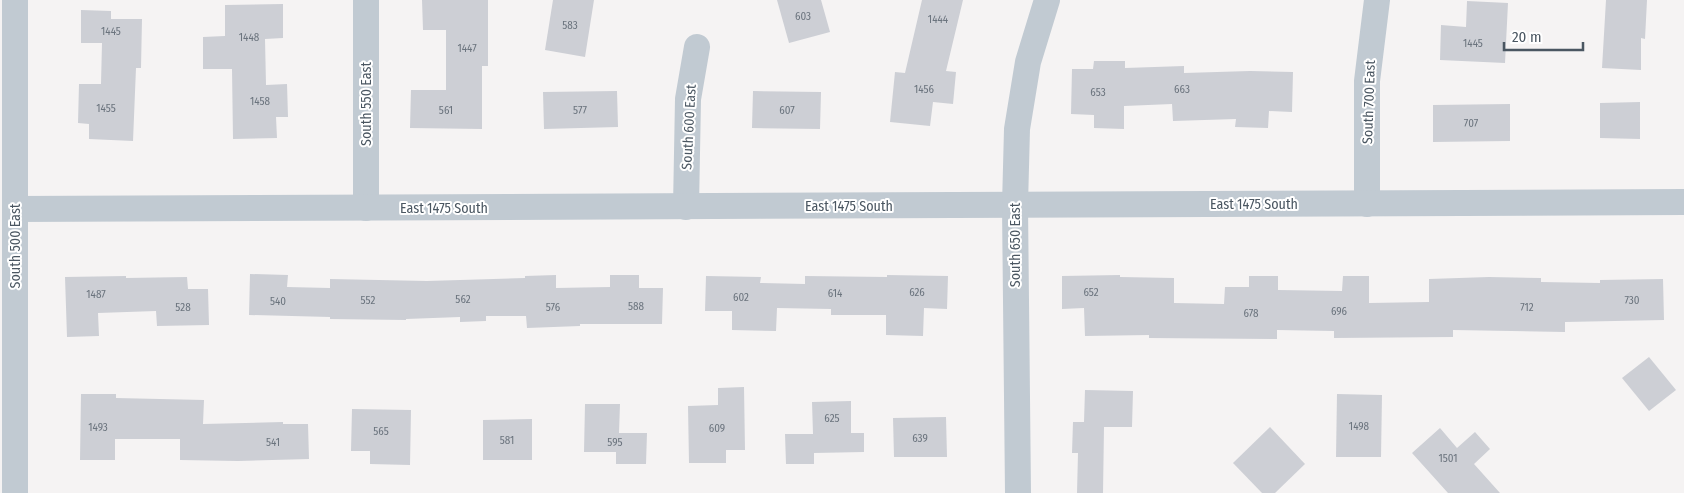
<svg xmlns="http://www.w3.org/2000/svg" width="1684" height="493" font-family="'Fira Sans Condensed',sans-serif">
	<rect width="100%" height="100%" fill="#f5f3f3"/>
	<g fill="#cdcfd5">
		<polygon points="422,0 488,0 488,66 482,66 482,129 410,128 411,90 446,90 446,30 423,30"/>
		<polygon points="553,0 594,0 585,57 545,50"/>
		<polygon points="777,0 821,0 830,32 789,43"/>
		<polygon points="922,0 963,0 946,71 956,72 953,104 933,102 930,126 890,122 895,72 905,73"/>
		<polygon points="1606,0 1647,0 1645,39 1641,38 1641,70 1602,68"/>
		<polygon points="1467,1 1508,3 1505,63 1440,60 1441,25 1466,27"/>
		<polygon points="283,4 283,38 265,39 266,85 287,84 288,117 276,117 277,138 233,139 232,69 203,69 203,37 225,36 225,5"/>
		<polygon points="81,10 111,11 111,19 142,19 141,68 136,68 133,141 89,139 89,124 78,123 79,84 101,84 102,43 81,43"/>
		<polygon points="1094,61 1125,61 1125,68 1184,66 1184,73 1250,71 1293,72 1292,112 1269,111 1268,128 1235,127 1236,119 1173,121 1172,104 1124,106 1124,129 1094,128 1094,115 1071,114 1072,69 1093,69"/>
		<polygon points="617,91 618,127 544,129 543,92"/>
		<polygon points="753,91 821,92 820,129 752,128"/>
		<polygon points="1640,102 1640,139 1600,138 1600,103"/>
		<polygon points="1510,104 1510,141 1433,142 1433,105"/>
		<polygon points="250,274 288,275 287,287 330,288 330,279 427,281 525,278 525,276 556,275 556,288 610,287 610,275 639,275 639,288 663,288 662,324 580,324 580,326 527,328 526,316 486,316 486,321 460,322 460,317 406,319 406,320 330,319 330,317 249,315"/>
		<polygon points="887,275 948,276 947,309 924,308 923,336 886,335 886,315 831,315 831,309 777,308 776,331 732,330 732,311 705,311 706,276 761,277 760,283 805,284 805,276 887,277"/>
		<polygon points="1120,275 1120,277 1174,278 1174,303 1224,304 1225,287 1249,287 1249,276 1278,276 1278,290 1342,291 1343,276 1369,276 1369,303 1429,302 1429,279 1489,277 1541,278 1541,282 1600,283 1600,280 1663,279 1664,320 1565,322 1565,332 1453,330 1453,337 1334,338 1334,331 1277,330 1277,339 1149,338 1149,335 1085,336 1084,308 1062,309 1062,276"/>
		<polygon points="126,276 126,278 187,277 188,289 208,289 209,325 157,326 156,311 98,313 99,336 67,337 65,277"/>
		<polygon points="1649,357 1676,390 1649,411 1622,378"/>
		<polygon points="744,387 745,450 726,450 726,463 689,463 688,406 718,405 718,388"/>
		<polygon points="1085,390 1133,391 1132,427 1104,427 1103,493 1077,493 1078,453 1072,453 1073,422 1084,422"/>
		<polygon points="81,394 116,394 116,398 204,400 203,424 283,422 283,424 308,424 309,459 238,461 180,460 180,439 115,439 115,460 80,460"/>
		<polygon points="1337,394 1382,395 1381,457 1336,457"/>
		<polygon points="851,401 851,433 864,433 864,452 814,453 814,464 786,464 785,434 813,434 812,402"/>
		<polygon points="585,404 620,404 619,433 647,433 646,464 616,464 616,452 584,452"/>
		<polygon points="352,409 411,410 410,465 370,464 370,451 351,451"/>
		<polygon points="946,417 947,457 894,457 893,418"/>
		<polygon points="532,419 532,460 483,460 483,420"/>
		<polygon points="1270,427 1305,464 1275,493 1262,493 1233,463"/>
		<polygon points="1440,428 1457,448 1475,432 1490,449 1474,464 1500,493 1448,493 1412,453"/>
	</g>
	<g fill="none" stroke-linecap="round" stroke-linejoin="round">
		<g stroke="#c1cad2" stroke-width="26">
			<polyline points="15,0 15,493"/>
			<polyline points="366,0 366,208"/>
			<polyline points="1367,204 1367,81 1377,0"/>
			<polyline points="686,207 688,99 697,47"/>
			<polyline points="15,209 1684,202"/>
			<polyline points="1018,493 1015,205 1017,129 1028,62 1047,0"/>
		</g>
	</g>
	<g text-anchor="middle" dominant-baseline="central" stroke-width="4" stroke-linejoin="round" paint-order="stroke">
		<g font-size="11" fill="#6b747e">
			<text x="803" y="16">603</text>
			<text x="938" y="19">1444</text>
			<text x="570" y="25">583</text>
			<text x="111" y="31">1445</text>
			<text x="249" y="37">1448</text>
			<text x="1473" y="43">1445</text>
			<text x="467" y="48">1447</text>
			<text x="924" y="89">1456</text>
			<text x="1182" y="89">663</text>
			<text x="1098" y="92">653</text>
			<text x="260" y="101">1458</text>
			<text x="106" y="108">1455</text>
			<text x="446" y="110">561</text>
			<text x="580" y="110">577</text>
			<text x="787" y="110">607</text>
			<text x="1471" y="123">707</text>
			<text x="917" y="292">626</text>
			<text x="1091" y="292">652</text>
			<text x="835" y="293">614</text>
			<text x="96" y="294">1487</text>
			<text x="741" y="297">602</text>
			<text x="463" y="299">562</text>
			<text x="368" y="300">552</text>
			<text x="1632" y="300">730</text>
			<text x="278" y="301">540</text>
			<text x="636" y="306">588</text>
			<text x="183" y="307">528</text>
			<text x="553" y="307">576</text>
			<text x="1527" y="307">712</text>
			<text x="1339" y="311">696</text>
			<text x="1251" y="313">678</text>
			<text x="832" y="418">625</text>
			<text x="1359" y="426">1498</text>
			<text x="98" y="427">1493</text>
			<text x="717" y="428">609</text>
			<text x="381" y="431">565</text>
			<text x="920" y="438">639</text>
			<text x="507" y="440">581</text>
			<text x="273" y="442">541</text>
			<text x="615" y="442">595</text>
			<text x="1448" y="458">1501</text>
		</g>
		<g font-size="14" fill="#4a5661" stroke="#fff">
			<text transform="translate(1369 102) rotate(-88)">South 700 East</text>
			<text transform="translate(366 104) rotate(-90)">South 550 East</text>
			<text transform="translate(689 127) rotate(-87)">South 600 East</text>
			<text x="1254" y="204">East 1475 South</text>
			<text x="849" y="206">East 1475 South</text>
			<text x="444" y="208">East 1475 South</text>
			<text transform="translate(1015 245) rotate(-90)">South 650 East</text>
			<text transform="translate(15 246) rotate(-90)">South 500 East</text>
		</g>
	</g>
	<path d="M1504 42v8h79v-8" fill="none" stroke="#4a5661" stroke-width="2.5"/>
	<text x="1512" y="42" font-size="15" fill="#4a5661" stroke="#ffffff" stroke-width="4" paint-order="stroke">20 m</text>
</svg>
